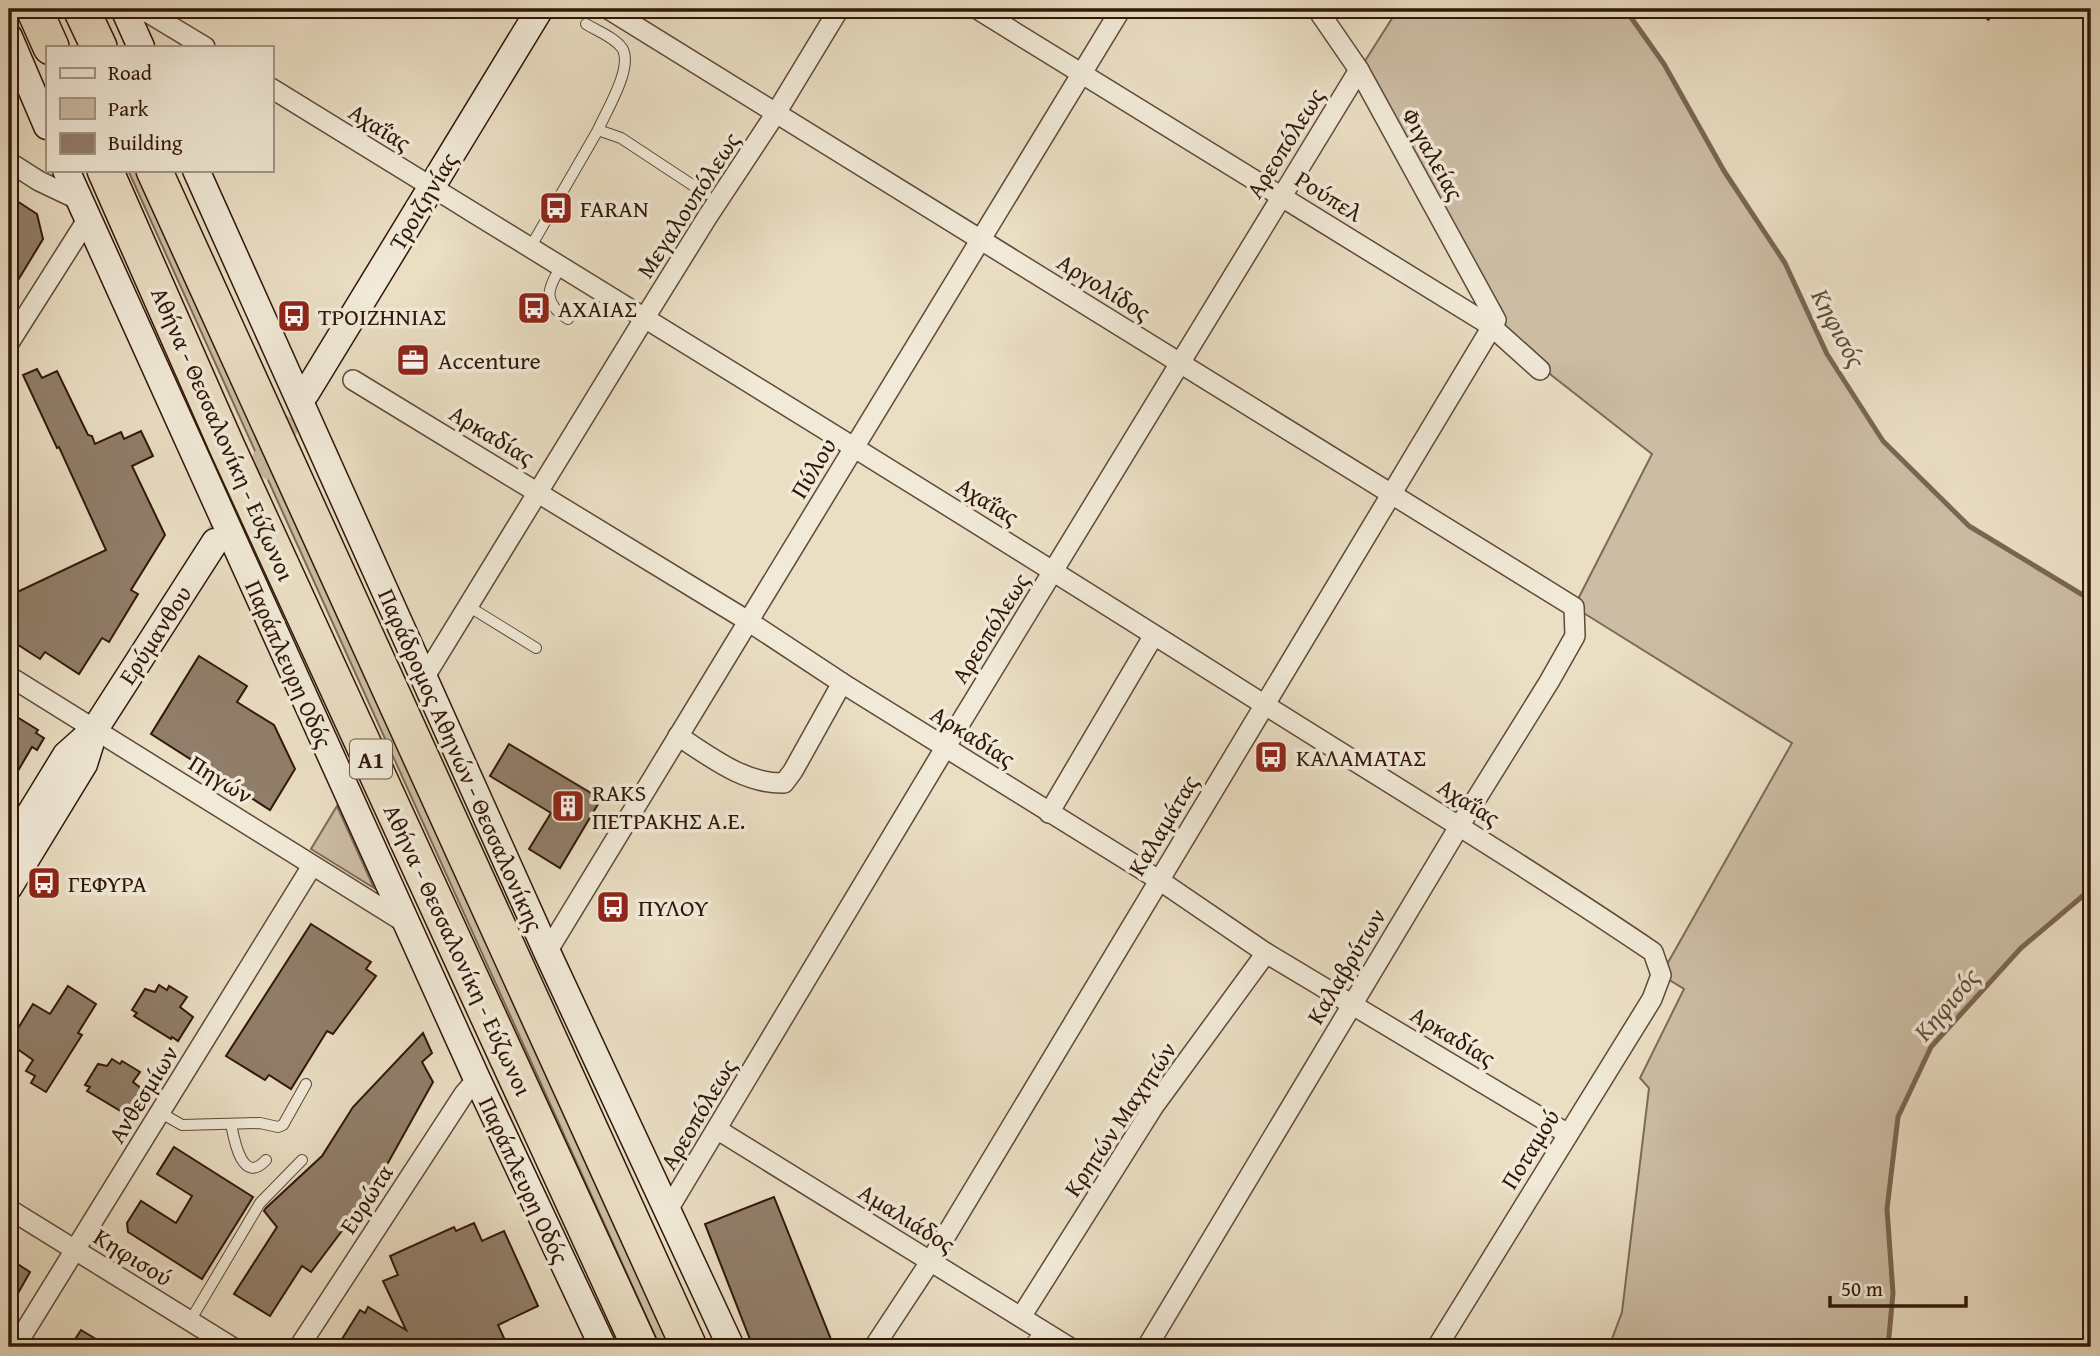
<svg xmlns="http://www.w3.org/2000/svg" width="2100" height="1356" font-family="'Gentium Book Plus',serif">
	<rect width="100%" height="100%" fill="#eadec3"/>
	<filter id="stains"><feTurbulence type="fractalNoise" baseFrequency=".00286" numOctaves="4"/><feColorMatrix values="0 0 0 0 .2 0 0 0 0 .09 0 0 0 0 .02 0 0 0 .5 -.17"/></filter>
	<radialGradient id="worn" r=".72"><stop offset=".6" stop-color="#630" stop-opacity="0"/><stop offset="1" stop-color="#630" stop-opacity=".3"/></radialGradient>
	<g fill="#cbbca3" stroke="#7e6a56" stroke-width="2">
		<polygon points="1398,9 1625,9 1664,64 1724,171 1785,263 1827,354 1883,441 1969,526 2091,600 2091,889 2021,948 1931,1047 1898,1117 1887,1209 1893,1293 1888,1347 1609,1347 1622,1312 1649,1088 1640,1078 1684,989 1661,975 1792,743 1574,607 1652,454 1491,328 1363,64"/>
		<polygon points="128,170 138,170 670,1347 660,1347"/>
		<polygon points="337,806 374,888 311,849"/>
	</g>
	<g fill="none" stroke-linecap="round" stroke-linejoin="round">
		<g stroke="#7a6653" stroke-width="5">
			<polyline points="1625,9 1664,64 1724,171 1785,263 1827,354 1883,441 1969,526 2091,600"/>
			<polyline points="1888,1347 1893,1293 1887,1209 1898,1117 1931,1047 2021,948 2091,889"/>
		</g>
	</g>
	<g fill="#917e6a" stroke="#311709" stroke-width="2">
		<polygon points="17,201 37,214 43,239 9,295 9,214"/>
		<polygon points="37,369 42,378 57,371 88,435 92,436 95,444 121,432 124,439 141,431 153,456 132,466 165,535 131,590 138,594 109,642 102,638 79,674 45,652 40,659 9,639 9,596 106,550 59,447 57,448 23,375"/>
		<polygon points="199,656 247,686 237,702 274,725 295,769 270,810 151,734"/>
		<polygon points="9,712 38,730 36,733 44,738 37,750 32,747 9,786"/>
		<polygon points="509,744 601,799 560,868 529,849 551,813 490,776"/>
		<polygon points="311,924 371,962 366,969 376,976 333,1034 327,1031 291,1089 269,1075 265,1080 226,1056"/>
		<polygon points="159,985 167,990 169,986 187,997 180,1007 193,1017 178,1041 172,1037 171,1039 134,1016 137,1013 132,1010 145,989 155,992"/>
		<polygon points="68,986 96,1004 78,1033 82,1035 46,1092 31,1083 35,1076 26,1071 33,1060 9,1043 33,1004 50,1014"/>
		<polygon points="423,1033 432,1053 422,1062 433,1082 374,1188 311,1272 302,1266 270,1316 234,1294 277,1227 264,1211 266,1208 322,1156 353,1107"/>
		<polygon points="112,1059 120,1064 122,1061 140,1072 133,1082 146,1092 131,1115 125,1111 124,1113 87,1091 90,1087 85,1085 98,1064 107,1066"/>
		<polygon points="174,1147 253,1197 202,1279 128,1232 127,1223 141,1201 176,1223 192,1196 157,1174"/>
		<polygon points="774,1197 834,1347 753,1347 705,1224"/>
		<polygon points="474,1223 482,1241 504,1231 538,1306 498,1325 508,1347 337,1347 360,1310 365,1313 368,1307 406,1330 383,1281 398,1275 390,1256 454,1227 456,1231"/>
		<polygon points="13,1261 30,1272 9,1309 9,1269"/>
		<polygon points="81,1330 109,1347 70,1347"/>
	</g>
	<g fill="none" stroke-linecap="round" stroke-linejoin="round">
		<polyline stroke="#c5b69e" stroke-width="26" stroke-dasharray="26 13" stroke-linecap="butt" points="216,540 306,393"/>
		<defs>
			<g id="lane">
				<path d="M586,24C597,31 614,37 622,48C634,67 606,111 598,130"/>
				<polyline points="530,248 598,130 621,138 706,194"/>
				<path d="M561,267C546,290 543,303 568,319"/>
				<polyline points="468,606 536,648"/>
				<polyline points="161,1113 182,1125 260,1123 278,1127 283,1125 306,1084"/>
				<path d="M231,1124C234,1139 242,1186 266,1160"/>
				<polyline points="190,1321 260,1203 302,1160"/>
				<polyline points="1026,1347 1043,1331"/>
			</g>
			<g id="street">
				<polyline points="142,9 205,47"/>
				<polyline points="608,9 1574,607 1575,636 1549,682 1460,825 1147,1347"/>
				<polyline points="977,9 1491,326 1540,370"/>
				<path d="M271,88C597,289 923,488 1246,693C1382,779 1520,862 1653,952L1661,975L1652,999L1437,1347"/>
				<polyline points="9,162 39,181 79,200"/>
				<polyline points="9,343 87,220"/>
				<polyline points="353,380 748,621 842,683 1159,880 1266,953 1568,1134"/>
				<polyline points="9,676 407,924"/>
				<polyline points="424,678 644,319 708,216 776,113 839,9"/>
				<path d="M678,736C711,757 744,784 784,783L793,771L842,683"/>
				<polyline points="1049,813 1154,635"/>
				<polyline points="547,952 1121,9"/>
				<polyline points="718,1130 1069,1347"/>
				<polyline points="9,1209 232,1347"/>
				<polyline points="666,1213 945,748 1359,70"/>
				<polyline points="1021,1317 1154,1106 1266,953"/>
				<polyline points="15,1347 312,866"/>
				<polyline points="299,1347 464,1094 477,1079"/>
				<polyline points="874,1347 930,1262 1496,320 1359,70 1317,9"/>
			</g>
			<g id="secondary">
				<polyline points="124,9 141,47"/>
				<polyline points="9,37 47,126"/>
				<polyline points="66,170 477,1079 603,1347"/>
				<polyline points="196,170 547,952 731,1347"/>
				<polyline points="306,393 540,9"/>
				<polyline points="9,848 66,755 94,730"/>
				<polyline points="9,887 84,764 95,729 215,542"/>
			</g>
			<g id="highway">
				<polyline points="34,9 51,47"/>
				<polyline points="81,9 99,47"/>
				<polyline points="105,170 228,449 640,1347"/>
				<polyline points="154,170 689,1347"/>
			</g>
		</defs>
		<use href="#lane" stroke="#5f4938" stroke-width="12"/>
		<use href="#street" stroke="#5f4938" stroke-width="22"/>
		<use href="#secondary" stroke="#311709" stroke-width="29"/>
		<use href="#highway" stroke="#311709" stroke-width="38"/>
		<polyline stroke="#311709" stroke-width="3.5" stroke-dasharray="5 3.5" stroke-linecap="butt" points="1987,20 1997,9"/>
		<use href="#lane" stroke="#f1ead8" stroke-width="10"/>
		<use href="#street" stroke="#f1ead8" stroke-width="19"/>
		<use href="#secondary" stroke="#f1ead8" stroke-width="26"/>
		<use href="#highway" stroke="#eadec3" stroke-width="35"/>
	</g>
	<defs>
		<symbol id="bus-square" viewBox="-11 -11 22 22"><rect x="-9" y="-9" width="18" height="18" rx="4" fill="#8f2418" stroke="#f1ead8"/><path d="M-5-6H5V4H4V6H2V4H-2V6H-4V4H-5ZM-3.5-4V0h7V-4ZM-3.5 1.2v1.5H-2V1.2ZM2 1.2v1.5H3.5V1.2Z" fill="#fff"/></symbol>
		<symbol id="office-square" viewBox="-11 -11 22 22"><rect x="-9" y="-9" width="18" height="18" rx="4" fill="#8f2418" stroke="#f1ead8"/><path d="M-6-3h4V-5.5h4V-3h4V5H-6ZM-1-4.5V-3h2v-1.5ZM-6 0V1H6V0Z" fill="#fff"/></symbol>
		<symbol id="building-square" viewBox="-11 -11 22 22"><rect x="-9" y="-9" width="18" height="18" rx="4" fill="#8f2418" stroke="#f1ead8"/><path d="M-4-6H4V6H1V3H-1V6H-4ZM-2.5-4.3h1.7v1.8h-1.7ZM.8-4.3h1.7v1.8H.8ZM-2.5-1h1.7V.8h-1.7ZM.8-1h1.7V.8H.8Z" fill="#fff"/></symbol>
	</defs>
	<g fill-rule="evenodd">
		<use href="#bus-square" x="537" y="189" width="38" height="38"/>
		<use href="#bus-square" x="515" y="289" width="38" height="38"/>
		<use href="#bus-square" x="275" y="297" width="38" height="38"/>
		<use href="#office-square" x="394" y="341" width="38" height="38"/>
		<use href="#bus-square" x="1252" y="738" width="38" height="38"/>
		<use href="#building-square" x="549" y="787" width="38" height="38"/>
		<use href="#bus-square" x="25" y="864" width="38" height="38"/>
		<use href="#bus-square" x="594" y="888" width="38" height="38"/>
	</g>
	<g text-anchor="middle" dominant-baseline="central" stroke-width="7" stroke-linejoin="round" paint-order="stroke">
		<rect fill="#f1ead8" stroke="#6b5647" stroke-width="2" x="350" y="739.5" width="42" height="39" rx="5"/>
		<g font-size="23" font-weight="bold" fill="#311709">
			<text x="371" y="759">Α1</text>
		</g>
		<g font-size="24" fill="#311709" stroke="#f1ead8">
			<text transform="translate(380 127) rotate(32)">Αχαΐας</text>
			<text transform="translate(1285 143) rotate(-58)">Αρεοπόλεως</text>
			<text transform="translate(1433 154) rotate(61)">Φιγαλείας</text>
			<text transform="translate(1329 196) rotate(32)">Ρούπελ</text>
			<text transform="translate(423 201) rotate(-59)">Τροιζηνίας</text>
			<text transform="translate(688 205) rotate(-57)">Μεγαλουπόλεως</text>
			<text transform="translate(1104 287) rotate(32)">Αργολίδος</text>
			<text transform="translate(223 434) rotate(66)">Αθήνα - Θεσσαλονίκη - Εύζωνοι</text>
			<text transform="translate(492 435) rotate(31)">Αρκαδίας</text>
			<text transform="translate(813 468) rotate(-59)">Πύλου</text>
			<text transform="translate(988 501) rotate(32)">Αχαΐας</text>
			<text transform="translate(990 628) rotate(-58)">Αρεοπόλεως</text>
			<text transform="translate(155 635) rotate(-57)">Ερύμανθου</text>
			<text transform="translate(289 664) rotate(66)">Παράπλευρη Οδός</text>
			<text transform="translate(973 736) rotate(32)">Αρκαδίας</text>
			<text transform="translate(461 760) rotate(66)">Παράδρομος Αθηνών - Θεσσαλονίκης</text>
			<text transform="translate(221 779) rotate(32)">Πηγών</text>
			<text transform="translate(1469 802) rotate(32)">Αχαΐας</text>
			<text transform="translate(1163 825) rotate(-59)">Καλαμάτας</text>
			<text transform="translate(458 950) rotate(65)">Αθήνα - Θεσσαλονίκη - Εύζωνοι</text>
			<text transform="translate(1346 966) rotate(-59)">Καλαβρύτων</text>
			<text transform="translate(1453 1036) rotate(31)">Αρκαδίας</text>
			<text transform="translate(143 1094) rotate(-58)">Ανθεσμίων</text>
			<text transform="translate(698 1114) rotate(-59)">Αρεοπόλεως</text>
			<text transform="translate(1120 1119) rotate(-56)">Κρητών Μαχητών</text>
			<text transform="translate(1530 1149) rotate(-58)">Ποταμού</text>
			<text transform="translate(524 1180) rotate(65)">Παράπλευρη Οδός</text>
			<text transform="translate(366 1199) rotate(-57)">Ευρώτα</text>
			<text transform="translate(907 1218) rotate(32)">Αμαλιάδος</text>
			<text transform="translate(133 1257) rotate(32)">Κηφισού</text>
		</g>
		<g font-size="24" fill="#311709" stroke="#f1ead8" text-anchor="start">
			<text x="580" y="208">FARAN</text>
			<text x="558" y="308">AXAΙΑΣ</text>
			<text x="318" y="316">ΤΡΟΙΖΗΝΙΑΣ</text>
			<text x="438" y="360">Accenture</text>
			<text x="1296" y="757">ΚΑΛΑΜΑΤΑΣ</text>
			<text x="592" y="792">RAKS<tspan x="592" dy="28">ΠΕΤΡΑΚΗΣ Α.Ε.</tspan></text>
			<text x="68" y="883">ΓΕΦΥΡΑ</text>
			<text x="638" y="907">ΠΥΛΟΥ</text>
		</g>
		<g font-size="26" font-style="italic" fill="#624b3a" stroke="#f1ead8">
			<text transform="translate(1839 328) rotate(62)">Κηφισός</text>
			<text transform="translate(1946 1004) rotate(-50)">Κηφισός</text>
		</g>
	</g>
	<rect width="2100" height="1356" fill="none" stroke="#eadec3" stroke-width="35"/>
	<rect x="10" y="10" width="2079" height="1335" fill="none" stroke="#311709" stroke-width="3.5"/>
	<rect x="18" y="18" width="2065" height="1321" fill="none" stroke="#311709" stroke-width="2"/>
	<rect x="46" y="46" width="228" height="126" fill="#f1ead8" stroke="#a49685" stroke-width="2"/>
	<rect x="60" y="68" width="35" height="10" fill="#f1ead8" stroke="#a49685" stroke-width="2"/>
	<text x="108" y="80" font-size="21" fill="#311709">Road</text>
	<rect x="60" y="98" width="35" height="21" fill="#cbbca3" stroke="#a49685" stroke-width="2"/>
	<text x="108" y="116" font-size="21" fill="#311709">Park</text>
	<rect x="60" y="133" width="35" height="21" fill="#917e6a" stroke="#a49685" stroke-width="2"/>
	<text x="108" y="150" font-size="21" fill="#311709">Building</text>
	<path d="M1830 1296v10h136v-10" fill="none" stroke="#311709" stroke-width="3.5"/>
	<text x="1841" y="1296" font-size="21" fill="#311709" stroke="#f1ead8" stroke-width="5" paint-order="stroke">50 m</text>
	<rect width="100%" height="100%" filter="url(#stains)"/>
	<rect width="100%" height="100%" fill="url(#worn)"/>
</svg>
